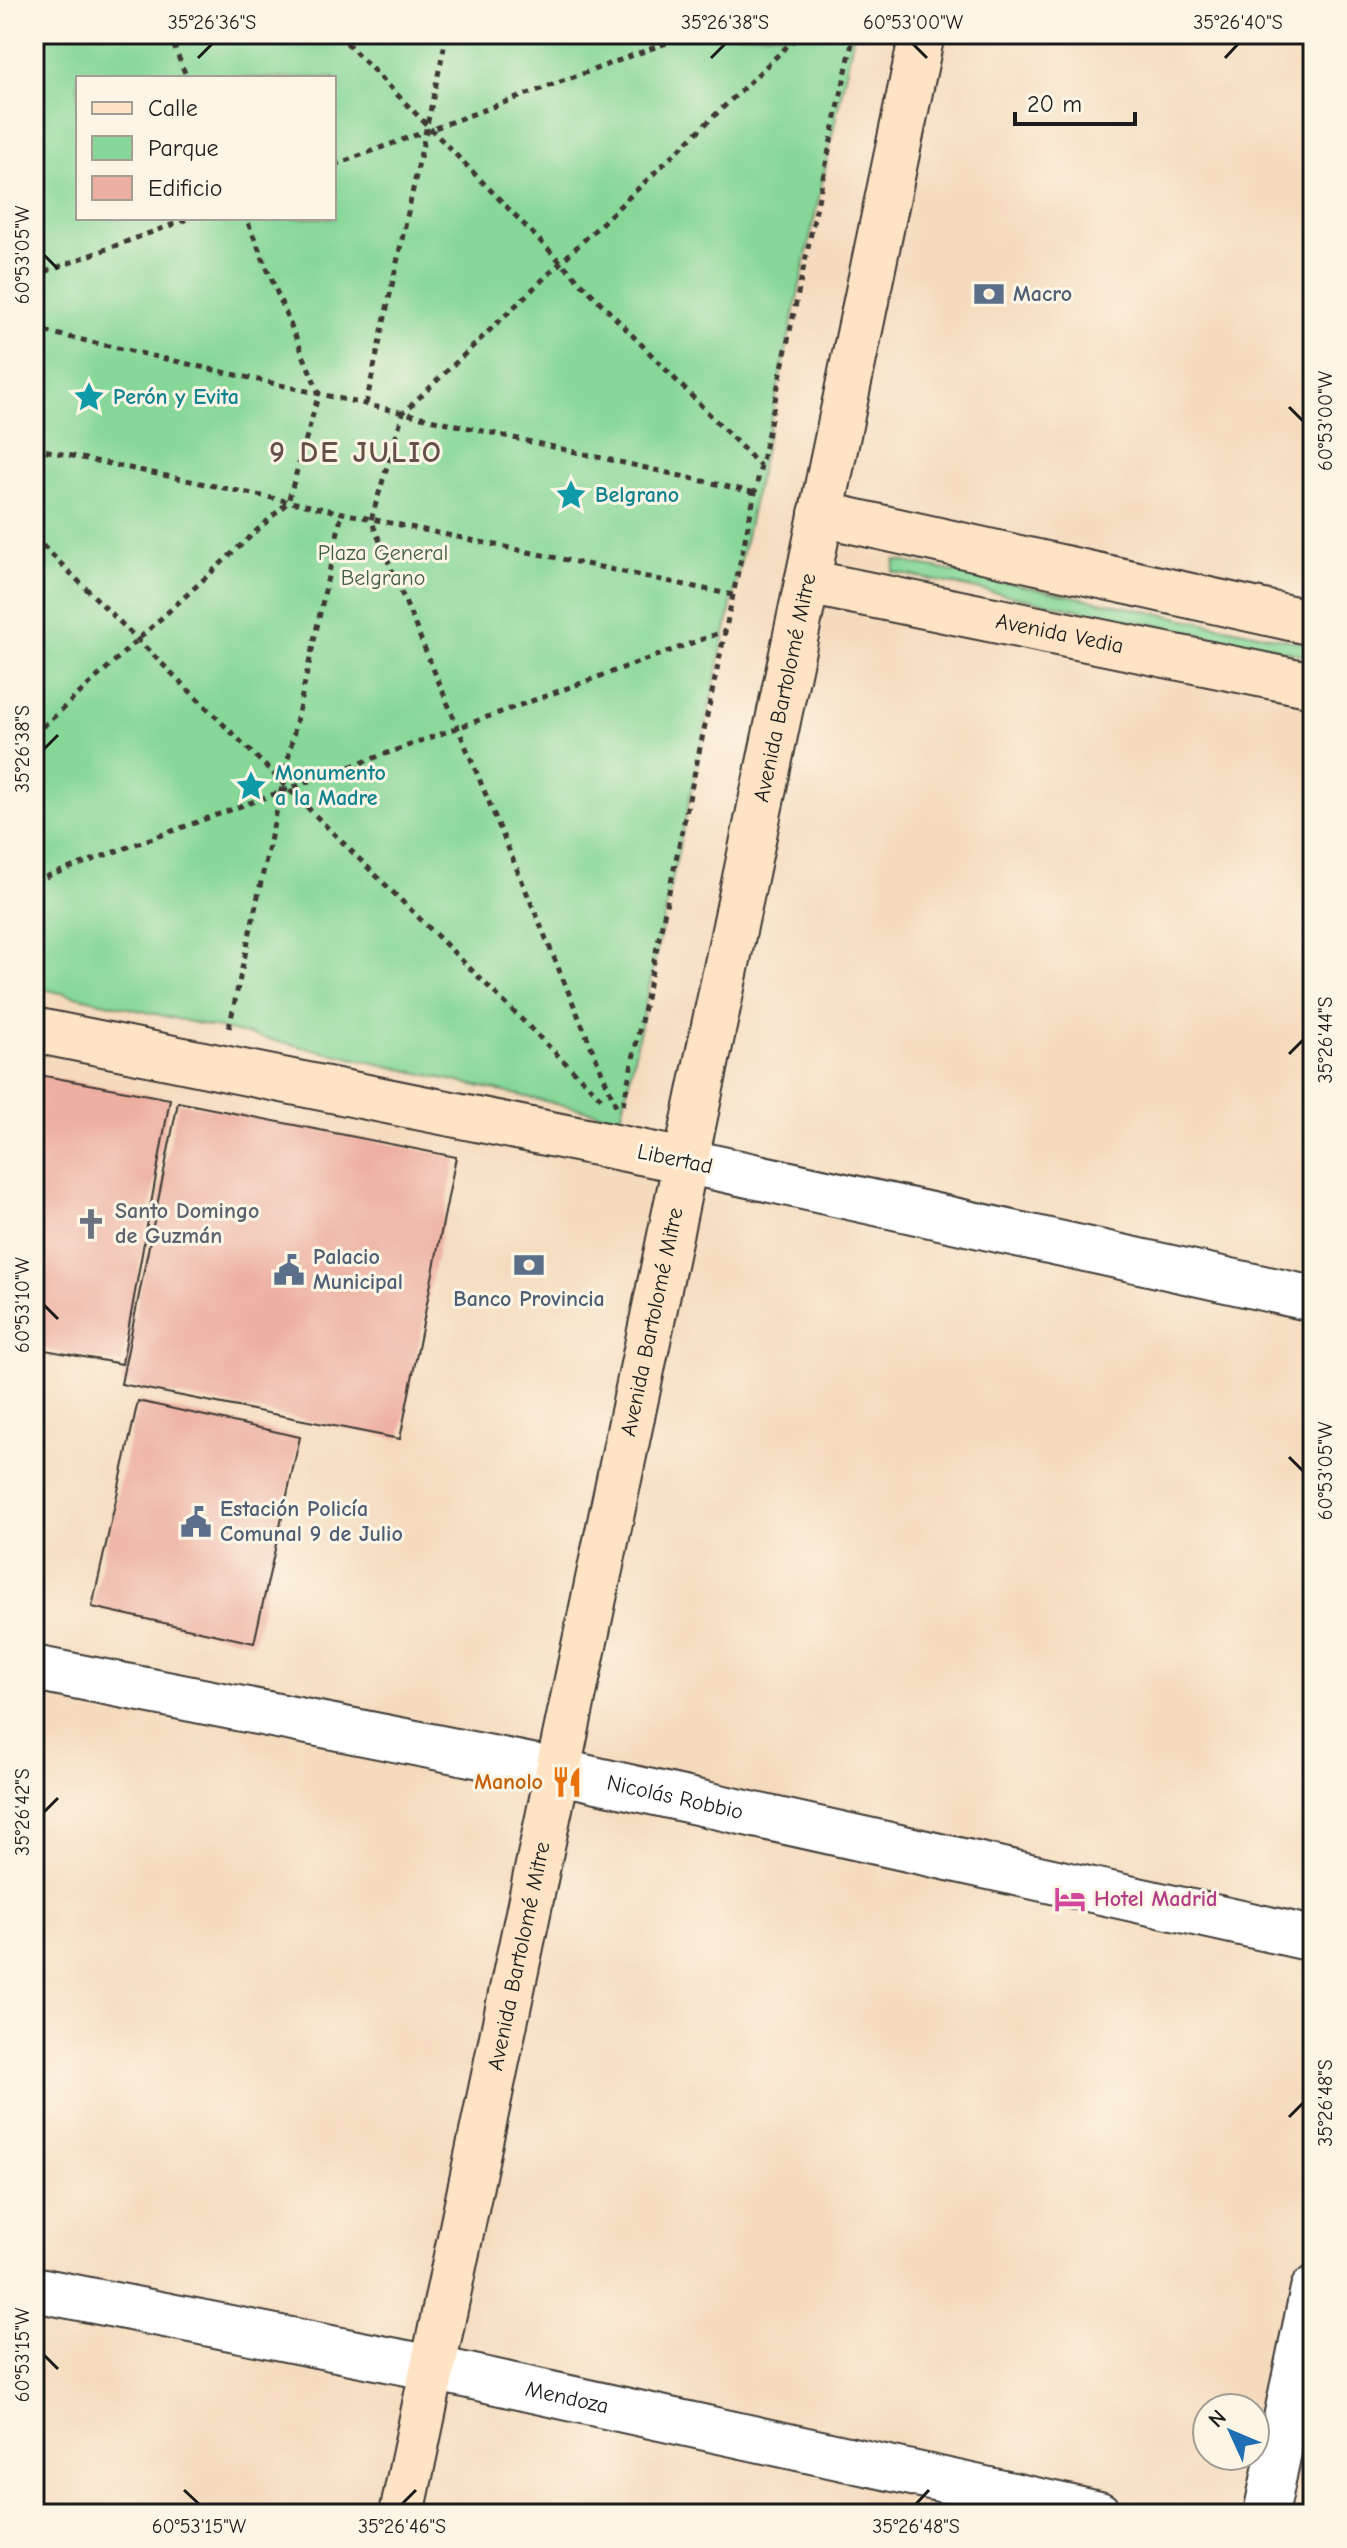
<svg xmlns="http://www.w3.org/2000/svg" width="1347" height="2548" font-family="'Comic Neue',sans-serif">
	<rect width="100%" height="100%" fill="#fcf5e5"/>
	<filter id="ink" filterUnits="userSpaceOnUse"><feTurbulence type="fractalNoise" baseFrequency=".0125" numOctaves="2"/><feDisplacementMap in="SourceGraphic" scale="16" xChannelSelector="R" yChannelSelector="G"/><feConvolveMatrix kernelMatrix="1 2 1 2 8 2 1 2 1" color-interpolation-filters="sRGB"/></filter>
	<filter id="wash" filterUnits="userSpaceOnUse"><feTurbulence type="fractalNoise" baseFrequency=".006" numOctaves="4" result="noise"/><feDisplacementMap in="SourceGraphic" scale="32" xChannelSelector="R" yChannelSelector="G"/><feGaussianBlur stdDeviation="1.8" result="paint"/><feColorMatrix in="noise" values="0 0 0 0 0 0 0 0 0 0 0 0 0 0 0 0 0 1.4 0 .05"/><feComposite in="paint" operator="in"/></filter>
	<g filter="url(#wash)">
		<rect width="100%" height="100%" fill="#f5dbbe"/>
		<g fill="#86d798" stroke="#517a5a" stroke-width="2" fill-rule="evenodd">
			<path d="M34,34H854L621,1118L34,987ZM78,78H334V218H78Z"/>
			<polygon points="895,560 1313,645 1313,657 893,572"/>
		</g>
		<g id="blocks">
			<g fill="#edafa0">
				<polygon points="34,1074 170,1099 122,1364 34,1348"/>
				<polygon points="178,1102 456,1157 400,1439 121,1384"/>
				<polygon points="138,1401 300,1437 254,1643 92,1607"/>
			</g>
		</g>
	</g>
	<g filter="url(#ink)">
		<use href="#blocks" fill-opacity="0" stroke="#3d3934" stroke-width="2"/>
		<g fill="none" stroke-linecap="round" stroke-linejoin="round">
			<defs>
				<g id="street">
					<polyline points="685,1161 1313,1299"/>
					<path id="s1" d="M34,1668L557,1771L1313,1939"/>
					<path id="s2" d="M34,2289L432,2368L1099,2514"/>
					<polyline points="1266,2514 1313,2289"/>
				</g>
				<g id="secondary">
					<polyline points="821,514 1313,623"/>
					<path id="s3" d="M807,582L1313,685"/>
					<polyline points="34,1030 685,1161"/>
					<path id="s4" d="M402,2514L922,34"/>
				</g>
			</defs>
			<use href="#street" stroke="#3d3934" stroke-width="48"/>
			<use href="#secondary" stroke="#3d3934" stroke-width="48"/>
			<g stroke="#3d3934" stroke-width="5" stroke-dasharray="6 6" stroke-linecap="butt">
				<polyline points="169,34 187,78"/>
				<polyline points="338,34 760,466"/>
				<polyline points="334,165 691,34"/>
				<polyline points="34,276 190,218"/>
				<polyline points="34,329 756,493"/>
				<polyline points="366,404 447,34"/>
				<polyline points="34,448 733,595"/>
				<polyline points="34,537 603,1100"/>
				<polyline points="34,735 288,502 319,393 246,218"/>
				<polyline points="34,881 725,631"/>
				<polyline points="229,1028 342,513"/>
				<polyline points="623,1105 854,34"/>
				<polyline points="616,1106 371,520 403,413 800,34"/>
			</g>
			<use href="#street" stroke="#fff" stroke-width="44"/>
			<use href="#secondary" stroke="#fee4c5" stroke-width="44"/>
		</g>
	</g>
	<path fill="none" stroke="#1c1c1c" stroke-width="3" d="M913,44L927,58M198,58L212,44M711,58L725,44M1225,58L1238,44M44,255L58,269M1289,407L1303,421M44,749L58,735M1289,1054L1303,1040M44,1305L58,1319M1289,1457L1303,1471M44,1812L58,1798M1289,2117L1303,2103M44,2355L58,2369M184,2490L199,2504M402,2504L416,2490M916,2504L929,2490"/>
	<defs>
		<symbol id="bank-bare" viewBox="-9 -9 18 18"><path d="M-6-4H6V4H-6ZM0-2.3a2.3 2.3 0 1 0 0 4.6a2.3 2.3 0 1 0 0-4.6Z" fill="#5c6f8a" stroke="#fcf5e5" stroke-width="2.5" paint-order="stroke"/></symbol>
		<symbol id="sight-bare" viewBox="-9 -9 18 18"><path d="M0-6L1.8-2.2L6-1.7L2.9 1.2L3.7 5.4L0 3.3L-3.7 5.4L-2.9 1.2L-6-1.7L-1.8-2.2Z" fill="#0f9aa8" stroke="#fcf5e5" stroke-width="2.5" paint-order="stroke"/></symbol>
		<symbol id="church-bare" viewBox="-9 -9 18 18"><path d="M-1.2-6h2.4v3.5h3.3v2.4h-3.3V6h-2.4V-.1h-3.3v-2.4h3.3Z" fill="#6b7280" stroke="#fcf5e5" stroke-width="2.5" paint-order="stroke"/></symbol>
		<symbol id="civic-bare" viewBox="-9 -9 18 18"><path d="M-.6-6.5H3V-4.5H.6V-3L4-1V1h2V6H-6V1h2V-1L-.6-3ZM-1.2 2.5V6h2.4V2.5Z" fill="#5c6f8a" stroke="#fcf5e5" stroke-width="2.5" paint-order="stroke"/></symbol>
		<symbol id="restaurant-bare" viewBox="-9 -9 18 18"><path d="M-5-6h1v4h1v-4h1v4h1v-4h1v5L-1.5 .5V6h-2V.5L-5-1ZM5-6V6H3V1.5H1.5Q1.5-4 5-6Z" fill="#e8710a" stroke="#fcf5e5" stroke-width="2.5" paint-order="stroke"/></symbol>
		<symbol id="hotel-bare" viewBox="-9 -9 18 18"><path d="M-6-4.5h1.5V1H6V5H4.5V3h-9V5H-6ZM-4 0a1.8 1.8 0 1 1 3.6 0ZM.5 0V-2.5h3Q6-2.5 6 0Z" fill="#d1479c" stroke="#fcf5e5" stroke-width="2.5" paint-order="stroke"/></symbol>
	</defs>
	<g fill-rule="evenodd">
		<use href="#bank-bare" x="967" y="272" width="44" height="44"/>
		<use href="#sight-bare" x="67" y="375" width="44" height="44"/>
		<use href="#sight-bare" x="549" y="473" width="44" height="44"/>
		<use href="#sight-bare" x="229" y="764" width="44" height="44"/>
		<use href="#church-bare" x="69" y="1202" width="44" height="44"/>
		<use href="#bank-bare" x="507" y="1243" width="44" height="44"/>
		<use href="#civic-bare" x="267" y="1248" width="44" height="44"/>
		<use href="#civic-bare" x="174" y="1500" width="44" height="44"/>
		<use href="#restaurant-bare" x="545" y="1760" width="44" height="44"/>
		<use href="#hotel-bare" x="1048" y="1877" width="44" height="44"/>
	</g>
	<g text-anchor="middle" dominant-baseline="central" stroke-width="6" stroke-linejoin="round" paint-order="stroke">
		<g font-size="22" font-weight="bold" fill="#4e5e75" stroke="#fcf5e5" text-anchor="start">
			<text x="1013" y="294">Macro</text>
			<text x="313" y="1257">Palacio<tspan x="313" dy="25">Municipal</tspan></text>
			<text x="529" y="1299" text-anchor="middle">Banco Provincia</text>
			<text x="220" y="1509">Estación Policía<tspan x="220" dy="25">Comunal 9 de Julio</tspan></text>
		</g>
		<g font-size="22" font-weight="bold" fill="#0d838f" stroke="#fcf5e5" text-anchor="start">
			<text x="113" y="397">Perón y Evita</text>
			<text x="595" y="495">Belgrano</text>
			<text x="275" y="773">Monumento<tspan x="275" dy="25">a la Madre</tspan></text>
		</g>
		<g font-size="22" fill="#415d47" stroke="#fcf5e5">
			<text x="383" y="553">Plaza General<tspan x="383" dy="25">Belgrano</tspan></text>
		</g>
		<g font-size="22" fill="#1c1c1c" stroke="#fcf5e5">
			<text stroke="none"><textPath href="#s3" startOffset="258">Avenida Vedia</textPath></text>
			<text stroke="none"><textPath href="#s4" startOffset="1866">Avenida Bartolomé Mitre</textPath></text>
			<text transform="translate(675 1159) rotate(12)">Libertad</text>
			<text stroke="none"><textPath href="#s4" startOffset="1218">Avenida Bartolomé Mitre</textPath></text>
			<text stroke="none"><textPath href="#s1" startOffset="654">Nicolás Robbio</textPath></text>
			<text stroke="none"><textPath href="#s4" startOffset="570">Avenida Bartolomé Mitre</textPath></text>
			<text stroke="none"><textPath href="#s2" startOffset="544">Mendoza</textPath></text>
		</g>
		<g font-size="22" font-weight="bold" fill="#5b616d" stroke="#fcf5e5" text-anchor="start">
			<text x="115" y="1211">Santo Domingo<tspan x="115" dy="25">de Guzmán</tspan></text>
		</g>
		<g font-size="22" font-weight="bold" fill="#c56008" stroke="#fcf5e5" text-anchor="end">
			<text x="543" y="1782">Manolo</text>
		</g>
		<g font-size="22" font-weight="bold" fill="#b23c85" stroke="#fcf5e5" text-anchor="start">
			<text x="1094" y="1899">Hotel Madrid</text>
		</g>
		<g font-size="30" font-weight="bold" letter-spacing="2" fill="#654f4a" stroke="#fcf5e5">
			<text x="356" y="452">9 DE JULIO</text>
		</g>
	</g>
	<rect width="1347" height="2548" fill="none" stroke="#fcf5e5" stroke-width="88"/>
	<rect x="76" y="76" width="260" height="144" fill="#fcf5e5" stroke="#a29e95" stroke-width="2"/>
	<rect x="92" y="102" width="40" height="12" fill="#fee4c5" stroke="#a29e95" stroke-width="2"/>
	<text x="148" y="116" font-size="24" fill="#1c1c1c">Calle</text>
	<rect x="92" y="136" width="40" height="24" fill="#86d798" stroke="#a29e95" stroke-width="2"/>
	<text x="148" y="156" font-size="24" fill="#1c1c1c">Parque</text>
	<rect x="92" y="176" width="40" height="24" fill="#edafa0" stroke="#a29e95" stroke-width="2"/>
	<text x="148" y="196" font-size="24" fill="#1c1c1c">Edificio</text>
	<g transform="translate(1231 2432) rotate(314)"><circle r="38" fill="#fcf5e5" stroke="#a29e95" stroke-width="2"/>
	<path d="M0-6L14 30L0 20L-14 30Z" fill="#1f6fb2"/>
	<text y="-12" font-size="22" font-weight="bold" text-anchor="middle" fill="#1c1c1c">N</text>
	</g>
	<path d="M1015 112v12h120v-12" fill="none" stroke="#1c1c1c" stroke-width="4"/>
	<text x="1027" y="112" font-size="24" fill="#1c1c1c" stroke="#fcf5e5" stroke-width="6" paint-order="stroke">20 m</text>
	<rect x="44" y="44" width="1259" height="2460" fill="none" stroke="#1c1c1c" stroke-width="3"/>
	<g font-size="20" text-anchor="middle" fill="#1c1c1c">
		<text x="212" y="29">35°26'36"S</text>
		<text x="725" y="29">35°26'38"S</text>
		<text x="913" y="29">60°53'00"W</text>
		<text x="1238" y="29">35°26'40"S</text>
		<text transform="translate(22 255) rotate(-90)" y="7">60°53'05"W</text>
		<text transform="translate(1325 421) rotate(-90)" y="7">60°53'00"W</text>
		<text transform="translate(22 749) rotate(-90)" y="7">35°26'38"S</text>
		<text transform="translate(1325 1040) rotate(-90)" y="7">35°26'44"S</text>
		<text transform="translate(22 1305) rotate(-90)" y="7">60°53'10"W</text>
		<text transform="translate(1325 1471) rotate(-90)" y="7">60°53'05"W</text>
		<text transform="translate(22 1812) rotate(-90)" y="7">35°26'42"S</text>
		<text transform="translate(1325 2103) rotate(-90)" y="7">35°26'48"S</text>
		<text transform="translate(22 2355) rotate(-90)" y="7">60°53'15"W</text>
		<text x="199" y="2533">60°53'15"W</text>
		<text x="402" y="2533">35°26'46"S</text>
		<text x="916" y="2533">35°26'48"S</text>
	</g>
</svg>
